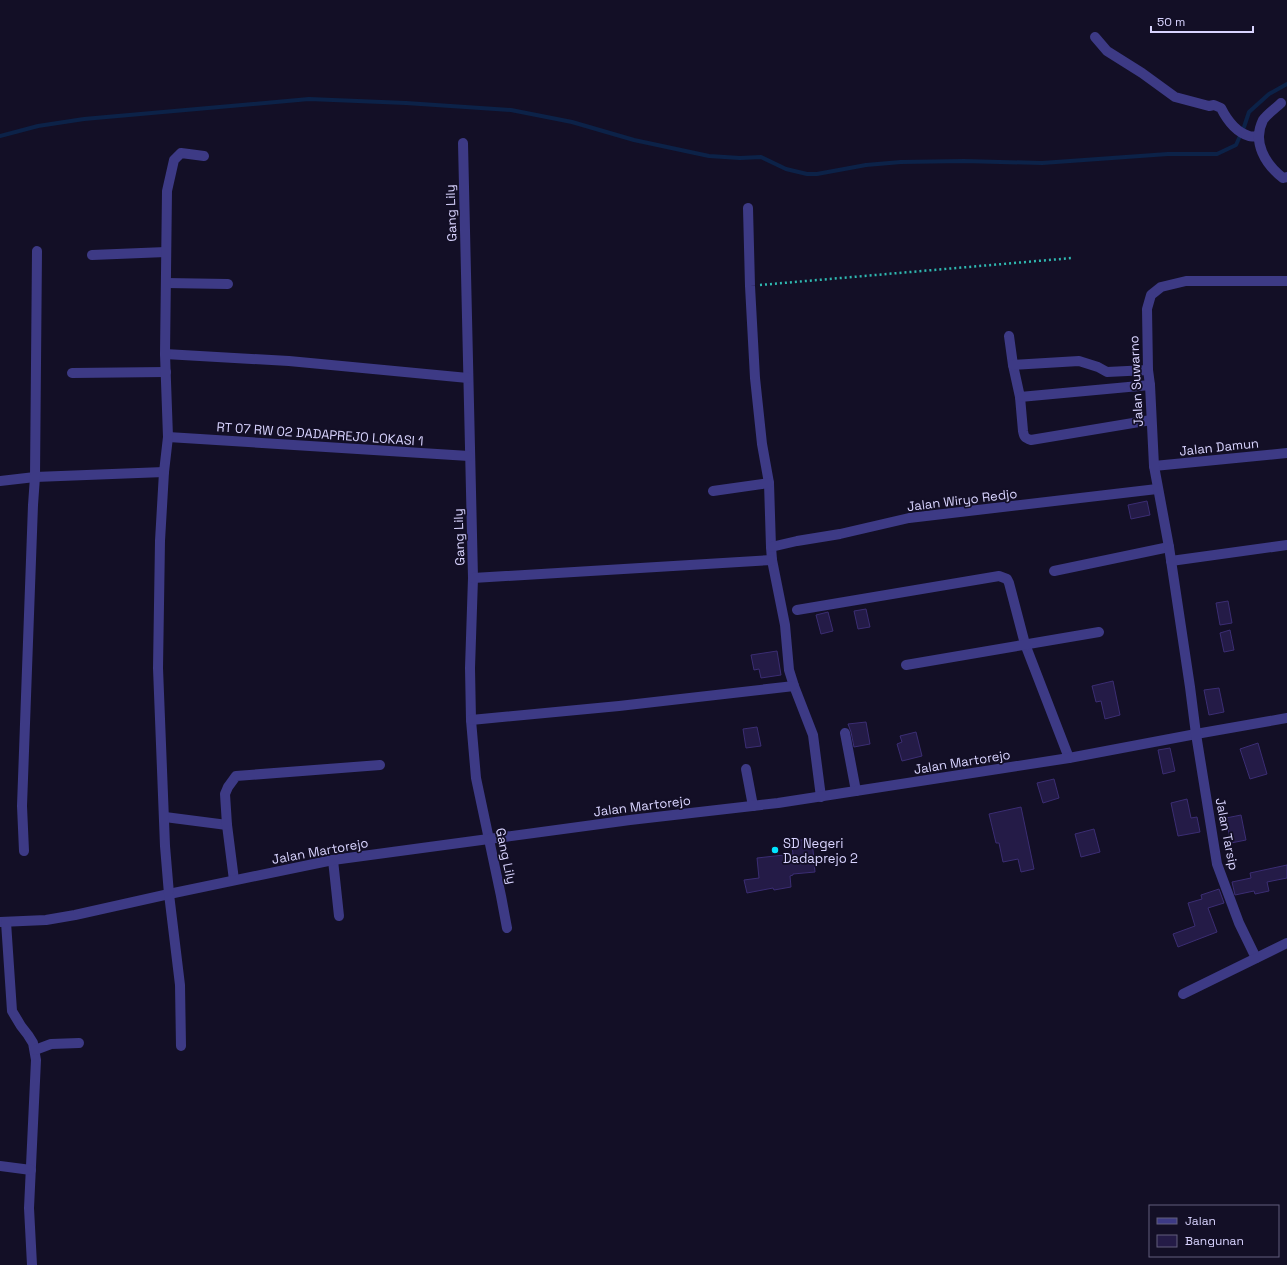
<svg xmlns="http://www.w3.org/2000/svg" width="1287" height="1265" font-family="'Space Grotesk',sans-serif">
	<rect width="100%" height="100%" fill="#130f26"/>
	<g fill="none" stroke-linecap="round" stroke-linejoin="round">
		<polyline stroke="#0c2248" stroke-width="4" points="0,136 38,126 84,119 309,99 406,103 511,110 572,122 634,140 709,156 740,158 761,157 786,169 807,174 817,174 866,165 901,162 964,161 1042,163 1168,154 1217,154 1236,145 1244,127 1249,112 1269,94 1287,84"/>
	</g>
	<g fill="#241b47" stroke="#3b2d73">
		<polygon points="1147,501 1150,515 1131,519 1128,505"/>
		<polygon points="1228,601 1232,623 1220,625 1216,603"/>
		<polygon points="866,609 870,627 858,629 854,611"/>
		<polygon points="828,612 833,631 821,634 816,615"/>
		<polygon points="1230,630 1234,650 1224,652 1220,633"/>
		<polygon points="777,651 781,675 761,678 759,669 754,670 751,655"/>
		<polygon points="1113,681 1120,715 1105,719 1101,701 1096,702 1092,686"/>
		<polygon points="1219,688 1224,712 1209,715 1204,690"/>
		<polygon points="866,722 870,744 854,747 851,732 848,724"/>
		<polygon points="757,727 761,746 746,748 743,729"/>
		<polygon points="916,732 922,756 902,761 897,744 902,742 900,736"/>
		<polygon points="1258,743 1267,774 1250,779 1240,749"/>
		<polygon points="1170,748 1175,771 1163,774 1158,750"/>
		<polygon points="1054,779 1059,798 1043,803 1037,783"/>
		<polygon points="1187,799 1191,818 1197,817 1200,832 1178,836 1171,803"/>
		<polygon points="1021,807 1034,869 1021,872 1018,859 1003,862 999,843 996,843 989,814"/>
		<polygon points="1241,815 1246,840 1231,843 1226,818"/>
		<polygon points="1094,829 1100,852 1081,857 1075,834"/>
		<polygon points="812,839 815,872 793,874 793,875 790,876 791,887 774,890 773,888 747,893 744,880 759,878 757,858 793,854 791,841"/>
		<polygon points="1287,865 1287,878 1267,882 1269,891 1255,894 1254,891 1235,895 1232,882 1251,878 1250,873"/>
		<polygon points="1219,889 1224,903 1208,908 1217,932 1178,947 1173,934 1195,926 1188,903 1202,899 1201,895"/>
	</g>
	<g fill="none" stroke-linecap="round" stroke-linejoin="round">
		<polyline stroke="#2fb8b0" stroke-width="2.5" stroke-dasharray="2 3" stroke-linecap="butt" points="760,285 1072,258"/>
		<g stroke="#3d3a85" stroke-width="10">
			<path d="M1095,37L1107,51L1142,73L1175,97L1209,106L1214,105L1221,108C1227,120 1236,132 1249,136C1252,137 1256,136 1259,136"/>
			<path d="M1281,103C1276,108 1267,114 1263,120C1252,142 1265,164 1283,178L1287,177"/>
			<polyline points="463,143 473,578 470,668 471,720 476,778 501,896 507,928"/>
			<polyline points="748,208 750,286 755,378 762,444 769,483 771,547 772,560 785,625 789,670 794,686 813,735 821,797"/>
			<polyline points="92,255 166,252"/>
			<polyline points="166,283 228,284"/>
			<path d="M1009,336L1013,365L1020,397L1023,431C1024,437 1025,438 1031,440L1151,420"/>
			<polyline points="165,354 289,361 468,378"/>
			<polyline points="1013,365 1079,361 1098,367 1107,372 1148,370"/>
			<polyline points="72,373 166,372"/>
			<polyline points="1020,397 1150,385"/>
			<polyline points="168,437 469,456"/>
			<polyline points="1154,466 1287,453"/>
			<polyline points="0,481 35,477 164,472"/>
			<polyline points="713,491 769,483"/>
			<polyline points="771,547 797,541 840,534 909,518 1157,489"/>
			<polyline points="1171,561 1287,545"/>
			<polyline points="1054,571 1169,547"/>
			<polyline points="473,578 772,560"/>
			<polyline points="797,610 999,576 1007,579 1009,583 1025,644 1069,758"/>
			<polyline points="906,665 1099,632"/>
			<polyline points="471,720 619,706 794,686"/>
			<polyline points="845,733 856,791"/>
			<polyline points="746,769 753,806"/>
			<polyline points="165,817 227,825"/>
			<polyline points="24,851 22,806 33,505 35,477 37,251"/>
			<polyline points="333,860 339,916"/>
			<polyline points="234,880 227,825 225,794 228,787 236,776 380,765"/>
			<polyline points="0,922 46,920 75,915 169,894 333,860 630,820 778,803 1069,758 1196,734 1287,718"/>
			<polyline points="6,922 12,1011 21,1026 28,1035 33,1043 36,1060 29,1208 32,1265"/>
			<polyline points="1256,958 1239,923 1217,864 1196,734 1190,687 1169,547 1154,466 1150,385 1148,370 1147,309 1151,295 1161,287 1186,281 1287,281"/>
			<polyline points="1183,994 1287,943"/>
			<polyline points="181,1046 180,985 169,894 165,846 158,668 160,541 164,472 168,437 165,354 167,191 174,160 181,153 204,156"/>
			<polyline points="35,1050 51,1044 79,1043"/>
			<polyline points="0,1166 31,1170"/>
		</g>
	</g>
	<circle fill="#00e5ff" stroke="#130f26" stroke-width="1.5" cx="775" cy="850" r="4"/>
	<g text-anchor="middle" dominant-baseline="central" stroke-width="3.5" stroke-linejoin="round" paint-order="stroke">
		<g font-size="13" fill="#d9d4ff" stroke="#130f26">
			<text transform="translate(451 213) rotate(-92)">Gang Lily</text>
			<text transform="translate(1136 381) rotate(-93)">Jalan Suwarno</text>
			<text transform="translate(320 434) rotate(4)">RT 07 RW 02 DADAPREJO LOKASI 1</text>
			<text transform="translate(1219 447) rotate(-6)">Jalan Damun</text>
			<text transform="translate(962 500) rotate(-7)">Jalan Wiryo Redjo</text>
			<text transform="translate(459 537) rotate(-92)">Gang Lily</text>
			<text transform="translate(962 762) rotate(-9)">Jalan Martorejo</text>
			<text transform="translate(642 806) rotate(-7)">Jalan Martorejo</text>
			<text transform="translate(1227 834) rotate(79)">Jalan Tarsip</text>
			<text transform="translate(320 851) rotate(-10)">Jalan Martorejo</text>
			<text transform="translate(506 856) rotate(78)">Gang Lily</text>
		</g>
		<g font-size="13" fill="#d9d4ff" stroke="#130f26" text-anchor="start">
			<text x="783" y="843">SD Negeri<tspan x="783" dy="15">Dadaprejo 2</tspan></text>
		</g>
	</g>
	<rect x="1149" y="1205" width="130" height="52" fill="#130f26" stroke="#625e7d"/>
	<rect x="1157" y="1218" width="20" height="6" fill="#3d3a85" stroke="#625e7d"/>
	<text x="1185" y="1225" font-size="12" fill="#d9d4ff">Jalan</text>
	<rect x="1157" y="1235" width="20" height="12" fill="#241b47" stroke="#625e7d"/>
	<text x="1185" y="1245" font-size="12" fill="#d9d4ff">Bangunan</text>
	<path d="M1151 26v6h102v-6" fill="none" stroke="#d9d4ff" stroke-width="2"/>
	<text x="1157" y="26" font-size="12" fill="#d9d4ff" stroke="#130f26" stroke-width="3" paint-order="stroke">50 m</text>
</svg>
